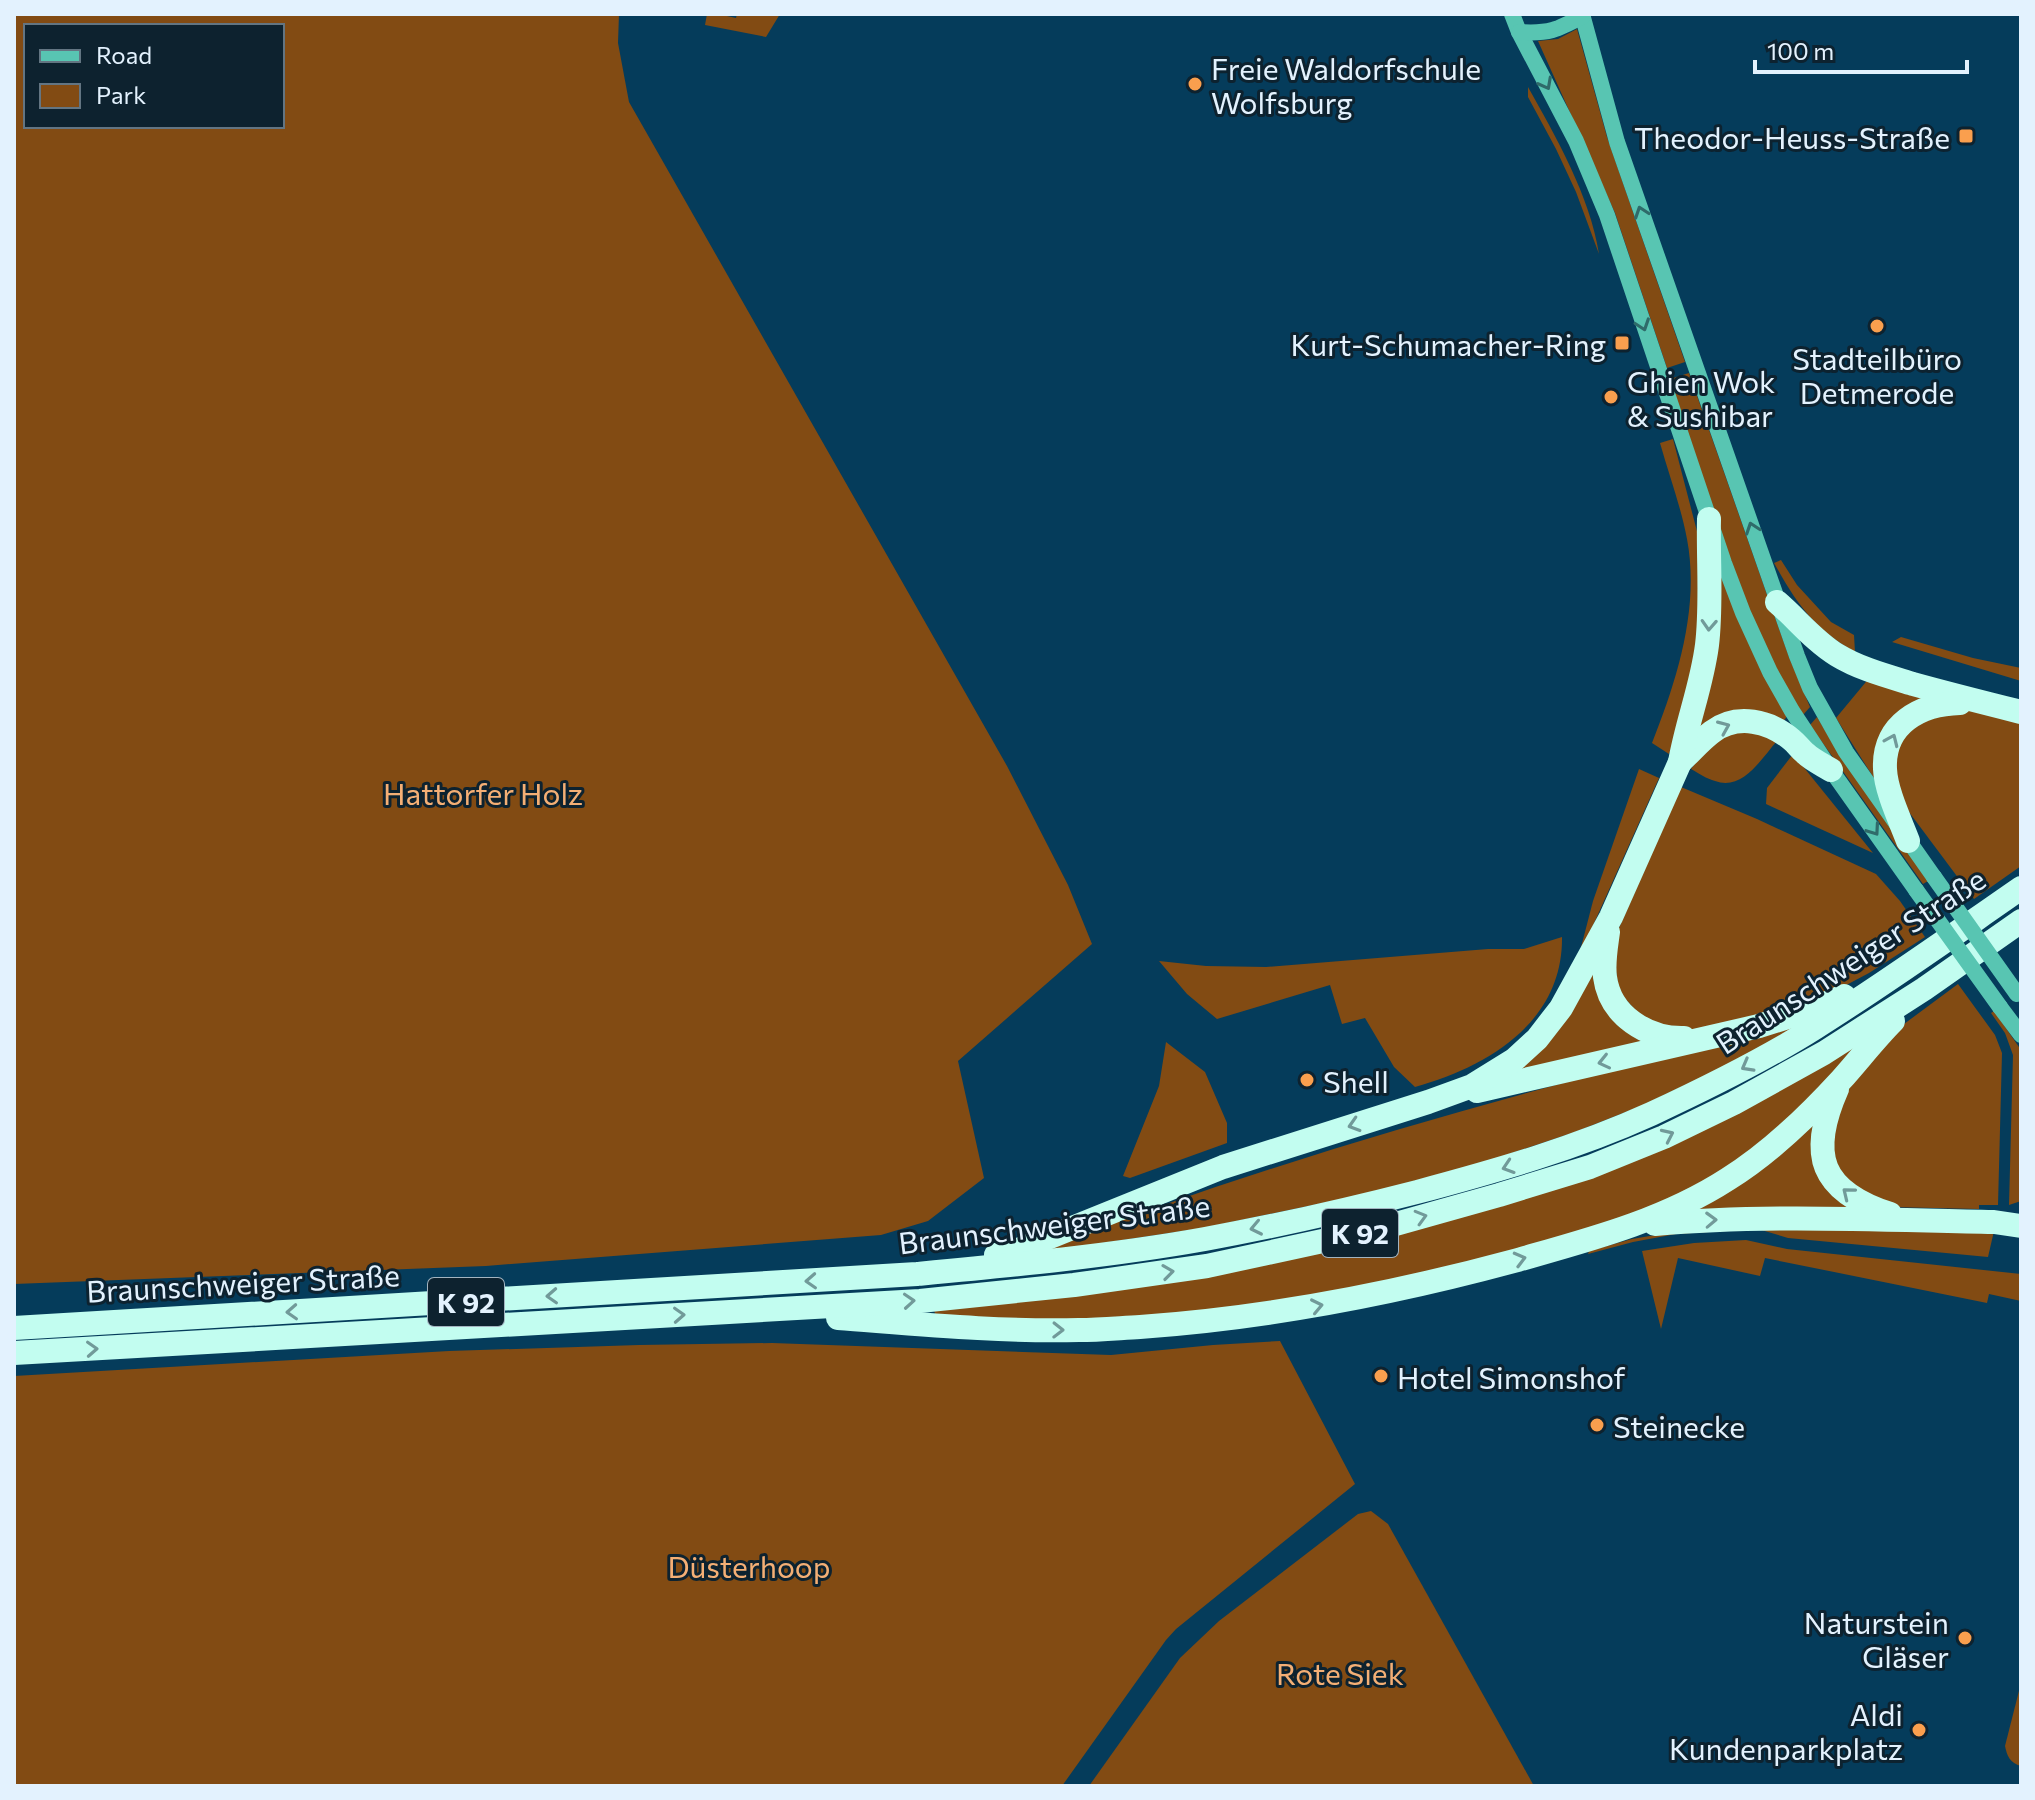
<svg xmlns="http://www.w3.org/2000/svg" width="2035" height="1800" font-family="Commissioner,sans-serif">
	<rect width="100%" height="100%" fill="#053c5b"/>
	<g fill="#824b13" fill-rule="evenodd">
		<path d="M14,14H619L618,43L629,102L1007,766L1068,885L1092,944L958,1061L984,1178L928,1221L881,1235L486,1266L14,1284ZM26,26H282V126H26Z"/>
		<polygon points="707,14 718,14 736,18 737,14 780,14 766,37 705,25"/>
		<polygon points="1577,29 1607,137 1685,362 1667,368 1615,213 1538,41 1558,39"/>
		<path d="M1528,87C1556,137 1590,196 1599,254L1576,192L1556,149L1528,97Z"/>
		<path d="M1689,373L1789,657L1810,707L1803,715C1794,699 1784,683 1775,667C1730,576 1702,475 1670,379Z"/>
		<path d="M1673,439L1699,539L1700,642L1678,732L1669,754L1652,743C1677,680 1700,608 1687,539C1681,507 1669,475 1660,443Z"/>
		<path d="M1781,560L1797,585L1831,622L1854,635L1855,652C1813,628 1797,604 1774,563Z"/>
		<polygon points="1717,566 1787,716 1783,722 1695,738"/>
		<polygon points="1901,637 1973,658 2021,668 2021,681 1892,642"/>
		<polygon points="1870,677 1932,696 1922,700 1877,783 1836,718"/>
		<polygon points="1955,708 2021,720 2021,866 1974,899 1900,800 1894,781 1899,739 1910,726"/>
		<polygon points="1817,717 1841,757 1928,881 1923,884 1810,725"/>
		<path d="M1749,729L1777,741C1761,759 1743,791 1715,781C1707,779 1698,773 1691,769L1710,743L1718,737Z"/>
		<polygon points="1793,754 1873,853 1766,804 1767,788"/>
		<polygon points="1639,769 1659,778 1578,959 1593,901"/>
		<polygon points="1681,787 1757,819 1876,874 1900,901 1925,937 1869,973 1835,991 1705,1030 1674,1031 1648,1024 1619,992 1613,951 1618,930"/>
		<path d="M1562,937C1563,1022 1488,1067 1415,1087L1394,1067L1365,1018L1342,1024L1330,985L1217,1019L1187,994L1159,961L1206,966L1266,967L1488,949H1524Z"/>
		<polygon points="1592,966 1652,1042 1490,1083"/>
		<polygon points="1958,984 1995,1035 2002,1053 1998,1205 1979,1205 1979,1209 1890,1207 1851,1189 1832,1157 1830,1136 1850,1085 1904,1024"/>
		<polygon points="1994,1011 2021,1050 2021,1201 2009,1205 2013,1055 2005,1033 1991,1013"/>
		<path d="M1810,1018L1763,1048L1641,1106L1575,1132L1488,1161L1366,1194L1203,1228L1049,1251L1048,1248C1295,1151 1553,1085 1810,1018Z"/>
		<polygon points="1166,1042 1205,1072 1227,1123 1227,1143 1130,1178 1123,1176 1159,1086"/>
		<polygon points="1853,1044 1857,1049 1806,1104 1718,1176 1628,1219 1384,1284 1198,1312 1080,1320 1001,1319 935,1314 934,1309 1501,1206"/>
		<polygon points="1818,1116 1814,1138 1860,1212 1686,1215"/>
		<polygon points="1709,1226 1994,1231 1988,1257 1788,1238 1758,1229 1676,1234 1633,1242 1588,1254 1589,1251 1632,1239"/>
		<polygon points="1746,1240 1787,1249 2021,1274 2021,1301 1989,1294 1987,1303 1765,1258 1760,1276 1678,1258 1661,1329 1642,1251 1694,1243"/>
		<polygon points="1280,1341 1355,1484 1176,1629 1166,1640 1062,1786 14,1786 14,1376 449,1351 639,1345 772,1343 1111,1355 1213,1345"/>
		<polygon points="1371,1511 1388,1524 1534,1786 1089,1786 1180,1658 1219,1621 1358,1514"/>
		<path d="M2021,1683V1766C2010,1763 2007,1756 2005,1746Z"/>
	</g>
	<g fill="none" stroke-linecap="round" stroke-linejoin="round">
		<g stroke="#58c5b2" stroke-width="16">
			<polyline points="1512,14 1519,32 1576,141 1607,215 1724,563 1743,613 1770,672 1792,711 1831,770 1916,890"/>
			<polyline points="1582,14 1617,142 1797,656 1810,688 1846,752 1934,877"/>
			<path d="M1519,32C1549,34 1557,30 1583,16"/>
			<polyline points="2000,1007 2021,1035"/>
		</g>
		<g stroke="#c2fdf0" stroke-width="24">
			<path d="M1777,602C1797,619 1814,641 1837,655C1860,669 1887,676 1913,684C1949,694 1985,703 2021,712"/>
			<path d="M1680,762C1691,752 1701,740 1712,732C1737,713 1770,721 1792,740C1797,744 1800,749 1805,753C1812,760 1823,765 1831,770"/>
			<path d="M1908,841C1900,820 1886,791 1885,769C1883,724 1920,704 1960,703"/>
			<path d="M1608,932C1606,947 1603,962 1605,977C1610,1016 1648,1039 1684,1038"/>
			<path d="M1837,1089C1808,1155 1820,1191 1890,1214"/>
			<polyline points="1477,1091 1759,1026 1807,1011 1844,996"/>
			<path d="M1655,1224C1767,1214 1882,1220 1994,1222L2021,1226"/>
			<path d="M996,1255L1018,1250L1223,1167L1428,1102L1472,1086L1514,1060L1537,1039L1561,1008L1611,917L1680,762C1687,722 1702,685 1707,645C1712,603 1708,561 1709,519"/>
			<path d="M838,1318C918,1324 999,1332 1079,1330C1099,1330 1120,1328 1140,1327C1267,1318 1392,1294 1514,1261C1588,1240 1663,1221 1728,1179C1770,1153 1808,1116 1841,1080C1859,1060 1875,1039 1893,1021"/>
			<path d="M14,1328L917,1274C1013,1265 1110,1256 1205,1239C1276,1226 1347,1210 1417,1192C1496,1171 1576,1148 1651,1114C1707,1088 1764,1060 1816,1027C1886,983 1953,935 2021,888"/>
			<polyline points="14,1353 920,1301 1074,1285 1207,1266 1378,1229 1499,1195 1590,1167 1664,1137 1734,1103 1824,1053 1924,989 2021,921"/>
		</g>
		<g stroke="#58c5b2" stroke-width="16">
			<polyline points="1934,877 2017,994"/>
			<polyline points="1916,890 2000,1007"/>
		</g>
	</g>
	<defs><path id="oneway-chevron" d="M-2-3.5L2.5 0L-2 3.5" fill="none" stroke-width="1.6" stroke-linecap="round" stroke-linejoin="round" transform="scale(2)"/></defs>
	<g stroke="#2f6b6a">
		<use href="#oneway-chevron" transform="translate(1546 84) rotate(62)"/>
		<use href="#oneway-chevron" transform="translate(1641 212) rotate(-109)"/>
		<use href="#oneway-chevron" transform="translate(1643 325) rotate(71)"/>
		<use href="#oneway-chevron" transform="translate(1752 528) rotate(-109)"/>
		<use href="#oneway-chevron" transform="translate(1874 830) rotate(55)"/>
	</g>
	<g stroke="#719a99">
		<use href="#oneway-chevron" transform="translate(1709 625) rotate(93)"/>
		<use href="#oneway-chevron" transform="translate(1724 727) rotate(-23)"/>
		<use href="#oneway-chevron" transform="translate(1892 740) rotate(-66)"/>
		<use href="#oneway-chevron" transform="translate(1604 1062) rotate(167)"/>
		<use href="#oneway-chevron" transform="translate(1747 1066) rotate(151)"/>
		<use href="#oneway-chevron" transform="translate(1354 1125) rotate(163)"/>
		<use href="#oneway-chevron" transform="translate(1668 1135) rotate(-25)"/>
		<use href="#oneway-chevron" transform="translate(1508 1167) rotate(162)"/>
		<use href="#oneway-chevron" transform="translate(1848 1193) rotate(-141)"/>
		<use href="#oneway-chevron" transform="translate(1421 1217) rotate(-16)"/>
		<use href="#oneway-chevron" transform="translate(1711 1220) rotate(-2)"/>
		<use href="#oneway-chevron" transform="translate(1256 1228) rotate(168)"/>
		<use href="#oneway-chevron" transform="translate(1520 1259) rotate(-15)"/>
		<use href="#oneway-chevron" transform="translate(1168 1272) rotate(-8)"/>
		<use href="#oneway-chevron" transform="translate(811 1281) rotate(177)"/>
		<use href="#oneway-chevron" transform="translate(552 1296) rotate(177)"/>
		<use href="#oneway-chevron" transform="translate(909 1301) rotate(-4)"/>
		<use href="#oneway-chevron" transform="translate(1317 1306) rotate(-12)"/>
		<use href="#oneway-chevron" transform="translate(292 1312) rotate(177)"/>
		<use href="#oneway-chevron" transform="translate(679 1315) rotate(-3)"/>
		<use href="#oneway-chevron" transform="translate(1058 1330) rotate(1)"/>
		<use href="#oneway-chevron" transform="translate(92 1349) rotate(-3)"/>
	</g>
	<g fill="#fa9f4e" stroke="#0d222f" stroke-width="3">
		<circle cx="1195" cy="84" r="8"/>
		<rect x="1958" y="128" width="16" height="16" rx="4"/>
		<circle cx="1877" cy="326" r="8"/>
		<rect x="1614" y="335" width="16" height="16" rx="4"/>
		<circle cx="1611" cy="397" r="8"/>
		<circle cx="1307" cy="1080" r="8"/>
		<circle cx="1381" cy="1376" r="8"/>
		<circle cx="1597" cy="1425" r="8"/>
		<circle cx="1965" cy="1638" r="8"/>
		<circle cx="1919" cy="1730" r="8"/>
	</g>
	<g text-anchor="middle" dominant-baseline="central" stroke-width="6" stroke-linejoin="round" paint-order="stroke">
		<g fill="#0d222f" stroke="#a3b4c0" stroke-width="2">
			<rect x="1322" y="1209" width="76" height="48" rx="6"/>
			<rect x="428" y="1278" width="76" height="48" rx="6"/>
		</g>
		<g font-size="28" font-weight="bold" fill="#e3f2fe">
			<text x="1360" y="1233">K 92</text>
			<text x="466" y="1302">K 92</text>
		</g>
		<g font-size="30" fill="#e3f2fe" stroke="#0d222f" text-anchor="start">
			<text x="1211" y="67">Freie Waldorfschule<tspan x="1211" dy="34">Wolfsburg</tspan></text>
			<text x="1950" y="136" text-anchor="end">Theodor-Heuss-Straße</text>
			<text x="1606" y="343" text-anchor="end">Kurt-Schumacher-Ring</text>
			<text x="1877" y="357" text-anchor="middle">Stadteilbüro<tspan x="1877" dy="34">Detmerode</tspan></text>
			<text x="1627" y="380">Ghien Wok<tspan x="1627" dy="34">&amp; Sushibar</tspan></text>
			<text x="1323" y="1080">Shell</text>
			<text x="1397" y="1376">Hotel Simonshof</text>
			<text x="1613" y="1425">Steinecke</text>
			<text x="1949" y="1621" text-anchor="end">Naturstein<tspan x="1949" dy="34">Gläser</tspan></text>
			<text x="1903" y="1713" text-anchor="end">Aldi<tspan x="1903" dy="34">Kundenparkplatz</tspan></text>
		</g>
		<g font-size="30" fill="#f4af75" stroke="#0d222f">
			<text x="483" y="792">Hattorfer Holz</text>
			<text x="749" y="1565">Düsterhoop</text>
			<text x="1340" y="1672">Rote Siek</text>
		</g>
		<g font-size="30" fill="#e3f2fe" stroke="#0d222f">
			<text transform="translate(1850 960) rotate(-33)">Braunschweiger Straße</text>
			<text transform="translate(1054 1223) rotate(-7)">Braunschweiger Straße</text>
			<text transform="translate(243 1282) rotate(-3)">Braunschweiger Straße</text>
		</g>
	</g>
	<rect width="2035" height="1800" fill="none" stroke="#e3f2fe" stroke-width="32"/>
	<rect x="24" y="24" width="260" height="104" fill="#0d222f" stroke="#637582" stroke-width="2"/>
	<rect x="40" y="50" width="40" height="12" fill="#58c5b2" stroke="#637582" stroke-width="2"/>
	<text x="96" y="64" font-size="24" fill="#e3f2fe">Road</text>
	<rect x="40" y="84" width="40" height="24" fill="#824b13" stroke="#637582" stroke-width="2"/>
	<text x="96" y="104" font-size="24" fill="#e3f2fe">Park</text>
	<path d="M1755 60v12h212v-12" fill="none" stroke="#e3f2fe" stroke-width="4"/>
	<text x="1767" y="60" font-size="24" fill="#e3f2fe" stroke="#0d222f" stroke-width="6" paint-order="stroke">100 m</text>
</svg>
